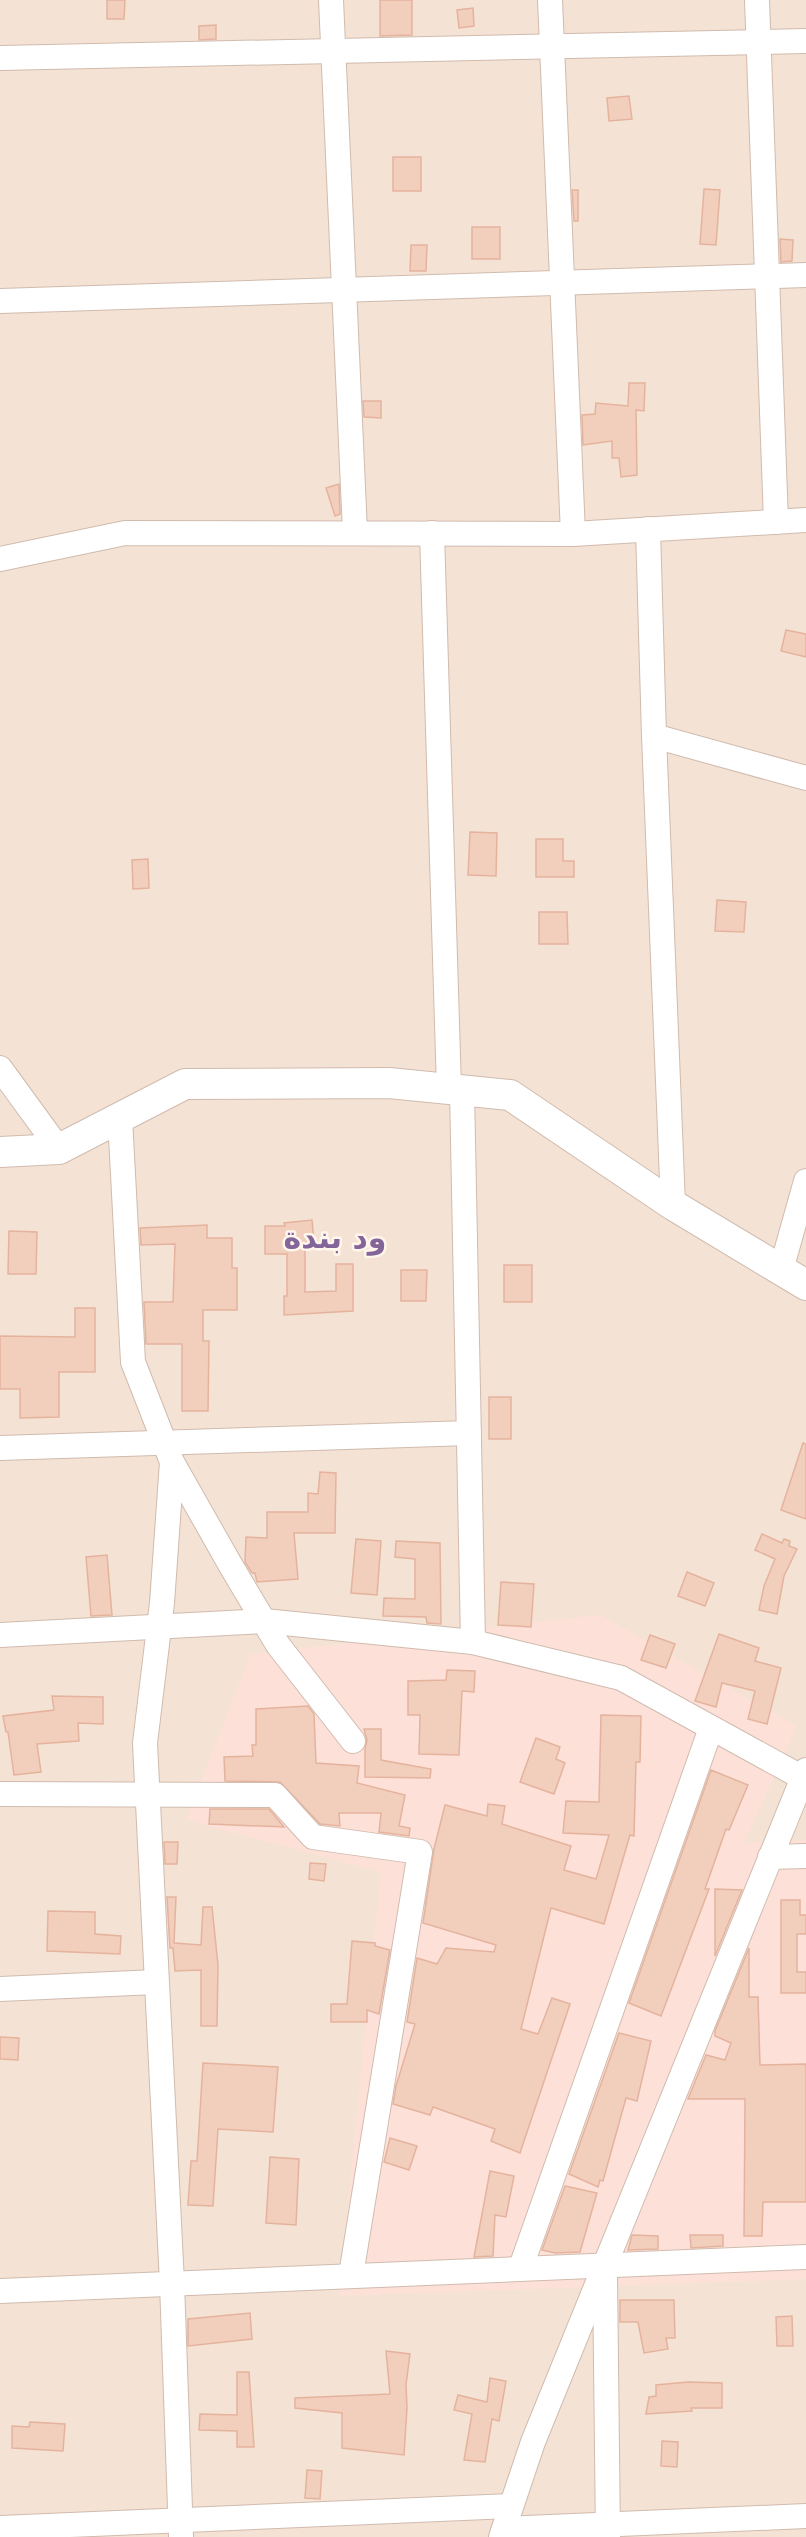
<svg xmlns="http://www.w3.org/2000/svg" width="806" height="2537" font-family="'DejaVu Sans','Noto Naskh Arabic',sans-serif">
	<rect width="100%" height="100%" fill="#fdf2e6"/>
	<rect fill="#f4e3d4" x="0" y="0" width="806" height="2537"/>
	<polygon fill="#fde1d9" points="600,1615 797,1726 744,1843 806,1840 806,2279 339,2296 381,1872 186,1820 251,1654"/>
	<g fill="#f2cebd" stroke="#e5b39d" stroke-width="1.5">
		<polygon points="107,0 125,0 124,19 107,19"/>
		<polygon points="380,0 412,0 412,35 380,36"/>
		<polygon points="473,8 474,26 459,28 457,10"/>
		<polygon points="216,25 216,39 199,40 199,26"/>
		<polygon points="629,96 632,119 609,121 607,98"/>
		<rect x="393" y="157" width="28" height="34"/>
		<polygon points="704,189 720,190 716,245 700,244"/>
		<polygon points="572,190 578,190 578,221 574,221"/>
		<rect x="472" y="227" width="28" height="32"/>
		<polygon points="780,239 793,240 792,261 781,262"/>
		<polygon points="411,245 427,245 426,271 410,271"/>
		<polygon points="629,383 645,383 644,411 636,410 637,475 621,477 619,458 612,458 612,441 583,445 582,415 595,414 596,403 628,406"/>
		<polygon points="363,401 381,401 381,418 364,417"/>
		<polygon points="339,484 340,514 335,516 326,488"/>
		<polygon points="786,630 806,634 806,657 781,651"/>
		<polygon points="470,832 497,833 496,876 468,875"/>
		<polygon points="536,839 563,839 563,861 574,861 574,877 536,877"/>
		<polygon points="148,859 149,888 133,889 132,860"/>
		<polygon points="717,900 746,902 744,932 715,931"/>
		<polygon points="539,912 567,912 568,944 539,944"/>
		<polygon points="312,1220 314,1242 305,1243 305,1292 336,1291 336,1264 353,1264 353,1311 284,1315 284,1296 287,1296 287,1254 265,1254 265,1226 285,1226 284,1223"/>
		<polygon points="207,1225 207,1238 232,1238 232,1268 237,1268 237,1310 203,1310 203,1341 209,1341 208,1411 182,1411 182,1344 146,1344 144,1302 173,1302 175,1244 141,1245 140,1228"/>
		<polygon points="9,1231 37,1232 36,1274 8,1274"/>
		<rect x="504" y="1265" width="28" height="37"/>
		<polygon points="401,1270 427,1270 426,1301 401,1301"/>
		<polygon points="75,1308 95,1308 95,1372 59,1372 59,1417 20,1418 20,1389 0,1389 0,1336 75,1337"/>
		<rect x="489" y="1397" width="22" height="42"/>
		<polygon points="803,1443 806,1444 806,1519 781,1510"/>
		<polygon points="320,1472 336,1473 335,1533 294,1533 298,1579 257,1582 255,1573 252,1573 245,1562 246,1537 267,1538 267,1512 308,1512 308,1493 318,1494"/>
		<polygon points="762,1534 782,1543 784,1539 790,1541 789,1546 797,1549 784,1576 777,1614 759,1610 764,1586 775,1559 755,1550"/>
		<polygon points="356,1539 381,1541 377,1595 351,1593"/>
		<polygon points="396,1541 440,1543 441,1624 427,1623 426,1617 383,1616 384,1598 415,1599 415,1559 395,1557"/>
		<polygon points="107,1555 112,1615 91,1616 86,1557"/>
		<polygon points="687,1572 714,1583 705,1606 678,1596"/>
		<polygon points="501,1582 534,1584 531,1627 498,1625"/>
		<polygon points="719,1634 759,1648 755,1661 781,1668 767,1724 748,1719 755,1691 722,1683 716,1707 695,1701"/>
		<polygon points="650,1635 675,1644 666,1668 641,1660"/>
		<polygon points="447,1670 475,1671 474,1692 462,1691 459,1755 419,1754 420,1715 408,1715 408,1681 446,1680"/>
		<polygon points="52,1696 103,1697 103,1724 78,1723 79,1741 37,1744 41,1772 14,1775 8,1732 6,1732 3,1716 54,1710"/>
		<polygon points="308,1706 314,1714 316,1763 359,1766 357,1783 405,1795 399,1826 410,1828 409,1836 379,1832 381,1813 339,1813 340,1826 320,1824 280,1782 225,1781 224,1757 253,1756 252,1745 256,1745 256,1709"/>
		<polygon points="601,1715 641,1716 640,1762 636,1762 634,1836 630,1835 604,1924 551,1908 521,2029 538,2034 552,1998 570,2004 520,2153 491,2141 495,2129 433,2107 430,2115 393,2104 396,2086 415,2024 407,2022 417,1958 437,1964 446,1948 494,1952 496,1945 423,1923 434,1849 445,1805 487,1816 488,1804 505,1806 502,1824 571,1846 564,1870 596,1879 609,1835 563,1833 566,1801 599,1802"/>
		<polygon points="364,1729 381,1729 381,1760 431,1769 430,1778 365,1777 365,1749 367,1740"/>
		<polygon points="536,1738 560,1747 556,1759 565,1763 554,1794 520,1782"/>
		<polygon points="711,1770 748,1785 729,1830 726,1829 705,1889 709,1889 661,2016 629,2003"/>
		<polygon points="210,1809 269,1809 284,1827 209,1824"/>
		<polygon points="164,1842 178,1842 177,1864 165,1864"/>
		<polygon points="310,1863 326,1864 324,1881 309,1879"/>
		<polygon points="715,1889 742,1890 715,1956"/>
		<polygon points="167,1897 176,1897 174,1943 201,1945 203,1907 212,1907 218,1965 217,2026 201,2026 201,1970 175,1971 173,1948 170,1948"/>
		<polygon points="781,1900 800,1900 800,1915 806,1915 806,1934 797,1934 797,1972 806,1972 806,1993 781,1993"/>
		<polygon points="48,1911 95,1912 95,1934 121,1936 120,1954 47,1951"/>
		<polygon points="352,1941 375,1943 375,1946 390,1950 379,2014 367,2010 367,2022 331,2022 331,2004 347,2004"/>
		<polygon points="749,1948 749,1997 758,1997 760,2065 806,2064 806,2202 763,2202 762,2236 744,2236 745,2099 688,2099 706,2055 725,2060 731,2043 715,2036 715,2031"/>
		<polygon points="619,2033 651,2041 637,2101 626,2098 603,2181 600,2180 598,2187 569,2174"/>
		<polygon points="0,2037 19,2038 18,2060 0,2059"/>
		<polygon points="203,2063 278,2067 273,2132 218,2129 213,2206 188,2205 191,2161 197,2161"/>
		<polygon points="390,2138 417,2146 409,2170 384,2162"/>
		<polygon points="270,2157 299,2159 296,2225 266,2223"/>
		<polygon points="490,2171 514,2176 506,2217 495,2215 493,2256 474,2257"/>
		<polygon points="565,2186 597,2193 580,2252 555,2253 542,2250"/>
		<polygon points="632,2235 658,2236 658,2249 628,2250"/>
		<polygon points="690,2235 723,2235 723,2246 691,2248"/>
		<polygon points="620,2300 674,2300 675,2338 666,2338 668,2349 644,2353 638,2322 620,2322"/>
		<polygon points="250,2313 252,2339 188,2346 188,2319"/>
		<polygon points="792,2316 793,2346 777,2346 776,2317"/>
		<polygon points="386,2351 410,2354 406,2385 407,2408 404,2455 342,2448 342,2413 295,2408 295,2398 390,2394"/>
		<polygon points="237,2372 249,2372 254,2447 237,2447 237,2431 199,2430 200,2414 237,2415"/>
		<polygon points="490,2378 506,2381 499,2421 492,2419 485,2462 464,2460 472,2414 454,2410 458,2395 487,2402"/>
		<polygon points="688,2382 722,2383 722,2408 691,2408 692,2411 646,2414 649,2397 656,2396 656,2385"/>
		<polygon points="30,2422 65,2424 63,2451 12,2448 12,2426 29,2427"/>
		<polygon points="662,2441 678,2442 677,2467 661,2466"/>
		<polygon points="307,2470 322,2471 320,2499 305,2498"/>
	</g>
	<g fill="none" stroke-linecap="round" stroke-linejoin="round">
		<defs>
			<g id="minor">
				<polyline points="331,0 355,532"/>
				<polyline points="550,0 573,534"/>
				<polyline points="757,0 776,522"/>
				<polyline points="0,58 806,41"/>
				<polyline points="0,301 806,275"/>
				<polyline points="648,529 654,736 673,1205"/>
				<polyline points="432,533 449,1089"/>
				<polyline points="0,559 125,533 573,534 806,520"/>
				<polyline points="654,736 806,778"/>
				<polyline points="0,1068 59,1149"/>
				<polyline points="462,1090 473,1642"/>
				<polyline points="120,1118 133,1362 172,1462 231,1566 278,1645 353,1741"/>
				<polyline points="781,1270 806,1181"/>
				<polyline points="0,1448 469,1433"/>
				<polyline points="172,1462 162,1603 145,1743 172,2283 181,2537"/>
				<polyline points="0,1635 264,1621 473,1642 621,1678 803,1778"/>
				<polyline points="0,1794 275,1795 313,1837 420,1852 351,2275"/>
				<polyline points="770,1857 806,1856"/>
				<polyline points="0,1989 156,1982"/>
				<polyline points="521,2267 711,1728"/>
				<polyline points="605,2275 608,2537"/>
				<polyline points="0,2291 806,2257"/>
				<polyline points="0,2528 511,2506"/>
				<polyline points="504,2529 806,2516"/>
				<polyline points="501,2537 533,2442 806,1770"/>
			</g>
			<polyline id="tertiary" points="0,1152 59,1149 185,1084 389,1083 510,1095 673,1205 806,1285"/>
		</defs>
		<use href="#minor" stroke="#d0bbae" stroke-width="26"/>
		<use href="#tertiary" stroke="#d0bbae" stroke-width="32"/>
		<use href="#minor" stroke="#fff" stroke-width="24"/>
		<use href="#tertiary" stroke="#fff" stroke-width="30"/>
	</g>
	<g text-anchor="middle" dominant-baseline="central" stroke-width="5" stroke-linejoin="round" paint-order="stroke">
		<g font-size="30" font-weight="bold" fill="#84659a" stroke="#fff6ec">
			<text x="335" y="1237">ود بندة</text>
		</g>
	</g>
</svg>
